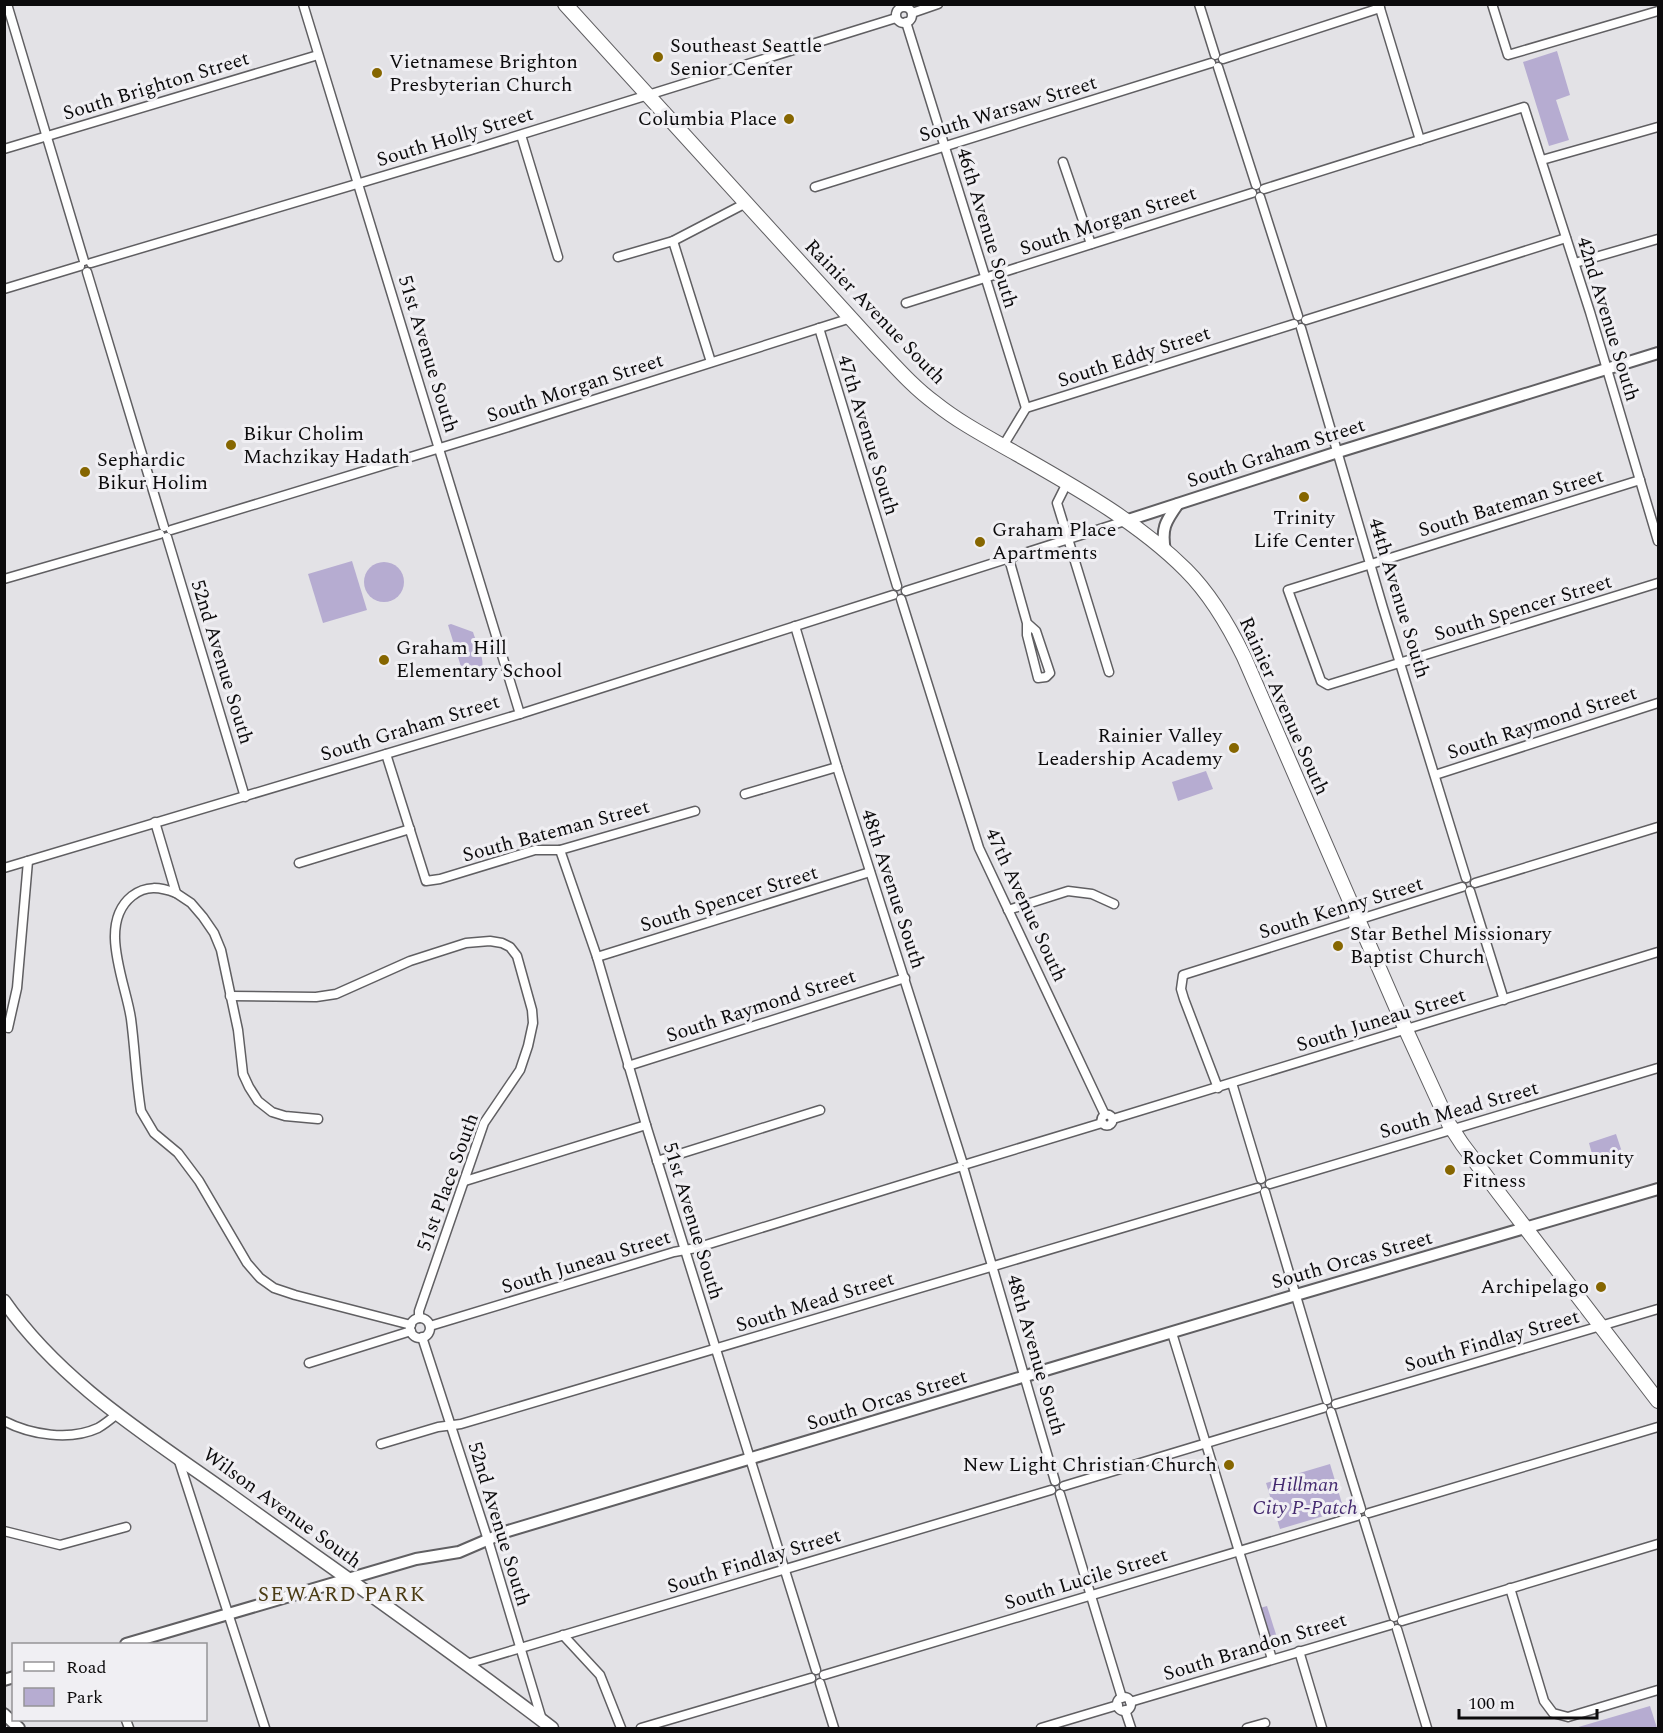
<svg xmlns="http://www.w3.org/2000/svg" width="1663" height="1733" font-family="Spectral,serif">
	<rect width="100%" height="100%" fill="#e3e2e6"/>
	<g fill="#b6acd1">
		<polygon points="1557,51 1570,95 1556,100 1569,140 1549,146 1523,62"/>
		<polygon points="352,561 367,610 323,623 308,574"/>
		<circle cx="384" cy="582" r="20"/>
		<path d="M451,624L473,632C477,646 494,674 470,676L462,670L448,625Z"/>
		<polygon points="1206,771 1213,789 1178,801 1172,782"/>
		<polygon points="1616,1134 1622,1152 1618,1158 1595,1165 1589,1143"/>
		<polygon points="1330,1464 1344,1510 1280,1529 1266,1483"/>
		<polygon points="1267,1606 1280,1647 1273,1650 1260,1608"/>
		<polygon points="1650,1706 1657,1728 1575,1728"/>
	</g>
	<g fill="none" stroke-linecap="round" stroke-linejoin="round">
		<defs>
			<g id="minor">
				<polyline points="7,4 84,261"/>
				<polyline points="303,4 520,714"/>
				<polyline points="1199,4 1215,55"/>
				<polyline points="1492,4 1508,55 1658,11"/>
				<polyline points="1379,5 1420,140"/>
				<circle cx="904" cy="15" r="8"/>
				<polyline points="912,13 938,4"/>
				<polyline points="906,22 1026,408"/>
				<polyline points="1223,59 1380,8"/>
				<polyline points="1218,67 1256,185"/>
				<polyline points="521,135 558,257"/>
				<polyline points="4,149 318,55"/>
				<polyline points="1542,160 1658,127"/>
				<polyline points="1063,162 1091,244"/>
				<polyline points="815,187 1211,63"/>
				<polyline points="1264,189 1524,107 1590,312 1658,541"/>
				<polyline points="1260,197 1298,316"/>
				<polyline points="673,241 711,362"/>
				<polyline points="618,257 673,241 746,203"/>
				<polyline points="91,263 471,150 896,18"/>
				<polyline points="1575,263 1658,239"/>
				<polyline points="87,272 164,527"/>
				<polyline points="4,289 80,266"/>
				<polyline points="906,303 1252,193"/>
				<polyline points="1306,320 1566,238"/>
				<polyline points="819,328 897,586"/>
				<polyline points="1301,328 1383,608 1466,878"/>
				<polyline points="1003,446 1026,408 1294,324"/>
				<polyline points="1640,480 1288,590 1321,681 1328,685 1658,583"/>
				<polyline points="1067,483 1057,503 1109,672"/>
				<polyline points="171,530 499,430 851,318"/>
				<polyline points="167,537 245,797"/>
				<polyline points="1009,559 1027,623 1036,631 1050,673 1046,677 1038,678 1027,635 1027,623"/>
				<polyline points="4,579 160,534"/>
				<polyline points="906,591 1125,521"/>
				<polyline points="901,599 979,848 1105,1115"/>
				<polyline points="795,626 837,767 962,1161"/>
				<polyline points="386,754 426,881 440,879 535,850 560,850 695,811"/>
				<polyline points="1435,775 1658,703"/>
				<polyline points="745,794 837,767"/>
				<polyline points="155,822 176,893 191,903 203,917 214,933 221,950 238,1030 243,1074 249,1087 258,1101 272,1112 285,1116 318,1119"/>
				<polyline points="560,850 597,957 646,1125 816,1670"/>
				<polyline points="299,863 410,829"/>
				<polyline points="4,868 520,714 893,595"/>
				<polyline points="1475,883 1658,827"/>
				<polyline points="1470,891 1504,1000"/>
				<path d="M176,893C160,887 146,885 132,896C97,924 126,983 131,1019C135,1049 136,1080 141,1111L154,1133L178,1153L199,1181L247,1263L260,1278L274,1288L295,1295L411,1325"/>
				<polyline points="1008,910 1068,891 1092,894 1114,904"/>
				<polyline points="597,957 870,872"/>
				<polyline points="230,996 316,997 336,994 410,961 466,943 490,941 502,943 510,947 517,956 532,1010 533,1023 528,1046 520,1070 484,1123 419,1311 419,1318"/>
				<polyline points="8,1028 17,988 28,861"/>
				<polyline points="628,1066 905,978"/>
				<polyline points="1232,1083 1261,1179"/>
				<polyline points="1218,1088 1184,999 1181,989 1183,975 1462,887"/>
				<circle cx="1107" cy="1120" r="5.5"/>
				<polyline points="1113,1119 1658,952"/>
				<polyline points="657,1161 820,1110"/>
				<polyline points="967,1164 1102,1123"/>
				<polyline points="964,1170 1055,1481"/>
				<polyline points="465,1181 646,1125"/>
				<polyline points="1270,1184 1658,1068"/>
				<polyline points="1265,1192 1327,1400"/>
				<circle cx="420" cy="1328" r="10"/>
				<polyline points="430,1326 674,1252 696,1248 959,1167"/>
				<polyline points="1172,1333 1272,1659"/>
				<polyline points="422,1337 488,1540 542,1720"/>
				<polyline points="309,1363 411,1331"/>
				<polyline points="1336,1404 1658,1309"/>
				<polyline points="1331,1412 1361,1509"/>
				<path d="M4,1421C31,1435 70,1441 98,1428C105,1424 111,1419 117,1414"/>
				<polyline points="381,1444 438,1427 461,1424 1257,1188"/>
				<polyline points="178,1458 265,1728"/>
				<polyline points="1064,1486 1323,1408"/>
				<polyline points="1060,1494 1122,1698"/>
				<polyline points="1369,1513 1658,1427"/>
				<polyline points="1364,1520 1394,1617"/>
				<polyline points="4,1531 60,1545 126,1527"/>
				<polyline points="1510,1588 1544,1701 1553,1713 1568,1717 1658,1690"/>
				<polyline points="1402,1621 1658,1544"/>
				<polyline points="1397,1629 1427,1728"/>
				<polyline points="563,1635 600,1675 621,1728"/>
				<polyline points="1299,1651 1322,1728"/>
				<polyline points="467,1664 1051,1490"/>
				<polyline points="824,1675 1357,1516"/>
				<polyline points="820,1683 834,1728"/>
				<circle cx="1124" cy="1704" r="7"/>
				<polyline points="1130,1702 1390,1625"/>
				<polyline points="1125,1710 1131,1728"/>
				<polyline points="126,1720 129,1728"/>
				<polyline points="641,1728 811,1678"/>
				<polyline points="1041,1728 1118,1705"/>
				<polyline points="1247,1728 1265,1723"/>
			</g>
			<g id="tertiary">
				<polyline points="1125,521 1338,452 1658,353"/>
				<path d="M1165,551C1161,529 1165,522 1178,504"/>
				<polyline points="126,1644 416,1559 459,1552 508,1531 1296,1295 1658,1189"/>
				<polyline points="4,1680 14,1677"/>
				<polyline points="4,1714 19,1728"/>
			</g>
			<path id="secondary" d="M4,1301C61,1383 148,1436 228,1493C336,1571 446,1647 552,1728"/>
			<path id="primary" d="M565,4L876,346C895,366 913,387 935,403C960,423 989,438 1017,454C1075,487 1138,522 1186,570C1211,595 1229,626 1244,657L1406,1030L1449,1124L1462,1144L1498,1192L1658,1401"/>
		</defs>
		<use href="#minor" stroke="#605f62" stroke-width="11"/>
		<use href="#tertiary" stroke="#605f62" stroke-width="14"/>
		<use href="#secondary" stroke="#605f62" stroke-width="15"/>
		<use href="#primary" stroke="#605f62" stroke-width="16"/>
		<use href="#minor" stroke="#fff" stroke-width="8"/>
		<use href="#tertiary" stroke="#fff" stroke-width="10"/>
		<use href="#secondary" stroke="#fff" stroke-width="12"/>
		<use href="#primary" stroke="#fff" stroke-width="14"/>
	</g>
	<g fill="#866600" stroke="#f0eff3" stroke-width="2">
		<circle cx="658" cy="57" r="6"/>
		<circle cx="377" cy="73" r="6"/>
		<circle cx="789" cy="119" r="6"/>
		<circle cx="231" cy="445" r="6"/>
		<circle cx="85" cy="472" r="6"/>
		<circle cx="1304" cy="497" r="6"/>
		<circle cx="980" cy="542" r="6"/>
		<circle cx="384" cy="660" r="6"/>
		<circle cx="1234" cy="748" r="6"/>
		<circle cx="1338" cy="946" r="6"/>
		<circle cx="1450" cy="1170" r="6"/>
		<circle cx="1601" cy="1287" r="6"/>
		<circle cx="1229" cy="1465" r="6"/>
	</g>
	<g text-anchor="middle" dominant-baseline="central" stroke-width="6" stroke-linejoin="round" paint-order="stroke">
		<g font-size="20" fill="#0c0b0c" stroke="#f0eff3" text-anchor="start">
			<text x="670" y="46">Southeast Seattle<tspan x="670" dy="23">Senior Center</tspan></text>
			<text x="389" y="62">Vietnamese Brighton<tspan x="389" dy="23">Presbyterian Church</tspan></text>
			<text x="777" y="119" text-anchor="end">Columbia Place</text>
			<text x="243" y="434">Bikur Cholim<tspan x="243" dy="23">Machzikay Hadath</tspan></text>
			<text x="97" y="460">Sephardic<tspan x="97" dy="23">Bikur Holim</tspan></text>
			<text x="1304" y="518" text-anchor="middle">Trinity<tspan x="1304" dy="23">Life Center</tspan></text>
			<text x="992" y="530">Graham Place<tspan x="992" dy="23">Apartments</tspan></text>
			<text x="396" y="648">Graham Hill<tspan x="396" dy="23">Elementary School</tspan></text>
			<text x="1222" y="736" text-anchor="end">Rainier Valley<tspan x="1222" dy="23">Leadership Academy</tspan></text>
			<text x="1350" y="934">Star Bethel Missionary<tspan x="1350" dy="23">Baptist Church</tspan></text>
			<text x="1462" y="1158">Rocket Community<tspan x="1462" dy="23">Fitness</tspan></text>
			<text x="1589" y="1287" text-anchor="end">Archipelago</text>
			<text x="1217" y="1465" text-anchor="end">New Light Christian Church</text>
		</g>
		<g font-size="20" fill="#0c0b0c" stroke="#f0eff3">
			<text transform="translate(156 86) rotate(-17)">South Brighton Street</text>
			<text transform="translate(1008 109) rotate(-17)">South Warsaw Street</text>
			<text transform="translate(455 137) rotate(-17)">South Holly Street</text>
			<text transform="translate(1108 221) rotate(-18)">South Morgan Street</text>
			<text transform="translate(987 228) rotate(73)">46th Avenue South</text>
			<text transform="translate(875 312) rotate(46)">Rainier Avenue South</text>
			<text transform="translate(1608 319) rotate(73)">42nd Avenue South</text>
			<text transform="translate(428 354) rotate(73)">51st Avenue South</text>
			<text transform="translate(1134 357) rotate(-18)">South Eddy Street</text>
			<text transform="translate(575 388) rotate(-18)">South Morgan Street</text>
			<text transform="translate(868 435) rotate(73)">47th Avenue South</text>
			<text transform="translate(1276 453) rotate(-18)">South Graham Street</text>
			<text transform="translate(1511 503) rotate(-17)">South Bateman Street</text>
			<text transform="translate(1399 598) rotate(73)">44th Avenue South</text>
			<text transform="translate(1523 608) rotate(-17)">South Spencer Street</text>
			<text transform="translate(222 662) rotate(73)">52nd Avenue South</text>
			<text transform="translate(1284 706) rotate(66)">Rainier Avenue South</text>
			<text transform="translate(1542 723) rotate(-18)">South Raymond Street</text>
			<text transform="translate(410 728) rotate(-17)">South Graham Street</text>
			<text transform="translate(556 831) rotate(-15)">South Bateman Street</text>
			<text transform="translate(893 889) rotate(72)">48th Avenue South</text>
			<text transform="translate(729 899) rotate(-17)">South Spencer Street</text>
			<text transform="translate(1026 905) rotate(65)">47th Avenue South</text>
			<text transform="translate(1341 908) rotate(-17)">South Kenny Street</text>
			<text transform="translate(761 1006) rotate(-18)">South Raymond Street</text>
			<text transform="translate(1381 1020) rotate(-17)">South Juneau Street</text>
			<text transform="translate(1459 1110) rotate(-16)">South Mead Street</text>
			<text transform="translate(448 1182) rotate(-70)">51st Place South</text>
			<text transform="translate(693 1221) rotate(73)">51st Avenue South</text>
			<text transform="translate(1352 1260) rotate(-16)">South Orcas Street</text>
			<text transform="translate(586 1262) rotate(-17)">South Juneau Street</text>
			<text transform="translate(815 1302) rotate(-17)">South Mead Street</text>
			<text transform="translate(1492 1341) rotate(-16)">South Findlay Street</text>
			<text transform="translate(1036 1355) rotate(74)">48th Avenue South</text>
			<text transform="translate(887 1400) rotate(-17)">South Orcas Street</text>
			<text transform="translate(282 1508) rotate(36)">Wilson Avenue South</text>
			<text transform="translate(499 1524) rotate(73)">52nd Avenue South</text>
			<text transform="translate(754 1561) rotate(-17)">South Findlay Street</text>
			<text transform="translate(1086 1579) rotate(-17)">South Lucile Street</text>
			<text transform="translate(1255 1647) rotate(-17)">South Brandon Street</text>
		</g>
		<g font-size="20" font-style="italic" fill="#442a6f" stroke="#f0eff3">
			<text x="1305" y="1485">Hillman<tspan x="1305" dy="23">City P-Patch</tspan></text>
		</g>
		<g font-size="21" letter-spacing="1.5" fill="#4b3c14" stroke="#f0eff3">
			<text x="342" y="1595">SEWARD PARK</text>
		</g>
	</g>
	<rect width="1663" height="1733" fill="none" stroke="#0c0b0c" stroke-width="12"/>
	<rect x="12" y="1643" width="195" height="78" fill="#f0eff3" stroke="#959497" stroke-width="1.5"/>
	<rect x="24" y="1662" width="30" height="9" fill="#ffffff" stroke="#959497" stroke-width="1.5"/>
	<text x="66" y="1673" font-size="18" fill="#0c0b0c">Road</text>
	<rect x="24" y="1688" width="30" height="18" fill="#b6acd1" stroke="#959497" stroke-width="1.5"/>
	<text x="66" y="1703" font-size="18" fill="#0c0b0c">Park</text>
	<path d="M1459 1709v9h138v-9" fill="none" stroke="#0c0b0c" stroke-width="3"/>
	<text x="1468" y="1709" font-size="18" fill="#0c0b0c" stroke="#f0eff3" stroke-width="4.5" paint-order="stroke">100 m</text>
</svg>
